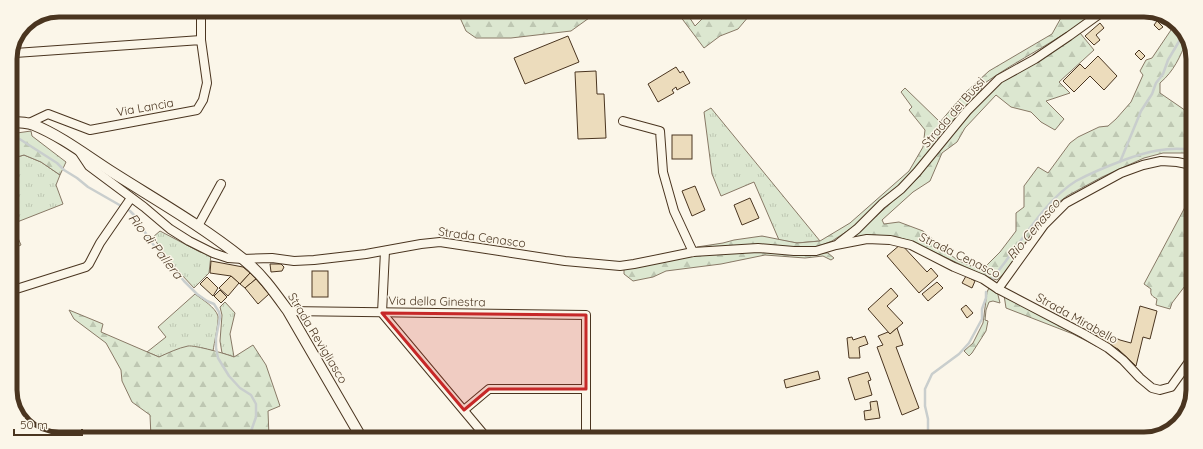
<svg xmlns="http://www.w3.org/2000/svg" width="1203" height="449" font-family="Quicksand,sans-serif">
	<defs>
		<pattern id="grass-tufts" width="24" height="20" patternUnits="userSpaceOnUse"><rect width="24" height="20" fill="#dce7d0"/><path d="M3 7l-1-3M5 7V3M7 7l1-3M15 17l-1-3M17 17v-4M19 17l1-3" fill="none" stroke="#bec7b2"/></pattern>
		<pattern id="forest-firs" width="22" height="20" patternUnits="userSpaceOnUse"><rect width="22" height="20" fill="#dce7d0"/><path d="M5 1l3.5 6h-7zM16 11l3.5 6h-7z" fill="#bec7b2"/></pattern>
	</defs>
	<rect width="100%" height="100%" fill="#fbf6e9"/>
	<g fill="url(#grass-tufts)" stroke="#887966">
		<polygon points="711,108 820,241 797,243 779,240 754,182 721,196 712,174 704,112"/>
		<polygon points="24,155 41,162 60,175 56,185 63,204 12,224 21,245 10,250 10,159"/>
		<polygon points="160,231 200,252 211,255 209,273 194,288 169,261 153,237"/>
		<path d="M195,294C203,300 215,307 218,316C219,322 214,344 213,351L202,348L159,357L147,352L166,337L158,327Z"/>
		<polygon points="225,302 235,313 230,334 234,357 222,353 220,341 222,315 220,307"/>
	</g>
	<g fill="url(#forest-firs)" stroke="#887966">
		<polygon points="457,11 596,11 596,13 571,31 511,38 476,38 466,31"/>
		<polygon points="680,11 686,12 695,26 709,12 759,12 749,16 738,29 720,36 704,48 680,16"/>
		<path d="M1060,12H1096C1060,40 1018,59 982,85L981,90L900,187L855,226L832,241L817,247L697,250V247L723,243L734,240L762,236L797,243L820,241L850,223L909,171L923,147L925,130L909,110L912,107L901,92L905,88L940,122L966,92L989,71L1052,34L1062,16Z"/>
		<path d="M1174,23L1183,29L1187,40C1180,57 1174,71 1160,83V93L1192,115V155L1184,153H1163L1144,158L1102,177L1067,196L1045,213L1005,273L997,280L987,277L913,242L894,236L867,235L852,238L903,192L919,177L937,152L986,96L1001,82L1080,33L1094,50L1059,82L1070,93L1046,101L1064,119L1055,130L1041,122L1031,112L1011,107L996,95L965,128L957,142L942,153L930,181L913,192L882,220L884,224L899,222L923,231L957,260L982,270L1000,252L1016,231V213L1024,207V186L1038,167L1048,173L1070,143L1078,137L1099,127L1108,126L1116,119L1131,102L1143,75L1140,71L1146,60L1152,58L1173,27Z"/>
		<polygon points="31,131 32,136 66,162 60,175 41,162 24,155 10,159 10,134"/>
		<path d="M1192,194L1191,278L1172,303L1170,309L1156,305L1157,299C1152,296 1150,295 1151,289L1144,284Z"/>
		<polygon points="758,250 792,253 828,253 834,258 831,260 823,256 805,258 765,255 721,264 666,271 653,277 633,281 624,274 624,269 695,255"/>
		<polygon points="990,286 997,291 1000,303 993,301 989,302 986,310 985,320 988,321 986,331 972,353 969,356 964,351 973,343 983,323 987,292"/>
		<polygon points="1004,295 1077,333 1096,346 1073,334 1006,308"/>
		<path d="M69,310L103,324L101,332L159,357C168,353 178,348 188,346C195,345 227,354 234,357L253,345L266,365L280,406L268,411L269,437H151L150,415L132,402L122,381L121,370L106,343L74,319Z"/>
	</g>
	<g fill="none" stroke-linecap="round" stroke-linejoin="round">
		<g stroke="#c9cecd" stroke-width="2.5">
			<polyline points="10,139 18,138 57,163 64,170 77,178 88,187 130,211 136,217 137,220 152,243 184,281 197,294 207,301 214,304 219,312 220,317 216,338 216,348 218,358 229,376 240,388 251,395 256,404 256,417 249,437"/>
			<polyline points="1120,162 1141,111 1152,94 1156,83 1163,74 1168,60 1184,33"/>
			<path d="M991,280C1016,251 1043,201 1076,181C1091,173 1108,166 1124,160C1146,152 1168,146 1192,150"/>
			<polyline points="926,438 928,430 928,419 925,406 925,389 932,374 959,354 969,343 982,319 982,309 986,298 986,292"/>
		</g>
	</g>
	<g fill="#ecdcbc" stroke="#4a3520">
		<polygon points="1157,21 1163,27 1159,30 1154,25"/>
		<polygon points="1100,23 1104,28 1096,35 1100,40 1094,45 1085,36"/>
		<polygon points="568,36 579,62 525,84 514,58"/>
		<polygon points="1139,50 1145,56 1141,60 1135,54"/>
		<polygon points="1098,56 1117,76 1104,90 1090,76 1074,92 1063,81 1080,64 1085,69"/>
		<polygon points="676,67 680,73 683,71 690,83 677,90 676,87 672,90 674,93 658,102 648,84"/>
		<polygon points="596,71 597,94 604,94 606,138 578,139 575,72"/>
		<rect x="672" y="135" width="20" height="24"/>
		<polygon points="695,186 705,210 692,216 682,191"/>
		<polygon points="750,198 759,218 742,225 734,205"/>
		<polygon points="901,244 927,272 931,268 938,276 919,293 887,256"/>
		<polygon points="211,261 243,267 250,273 240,284 231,276 210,273"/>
		<polygon points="270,264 281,264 284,267 282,271 271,272"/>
		<rect x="312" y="271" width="16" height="26"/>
		<polygon points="250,273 256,279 245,288 240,284"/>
		<polygon points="231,276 239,283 228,296 219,288"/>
		<polygon points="966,276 975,281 972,288 962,283"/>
		<polygon points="207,277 218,288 213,296 200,284"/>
		<polygon points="256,279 269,294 258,304 245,288"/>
		<polygon points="937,282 943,288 928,301 922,294"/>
		<polygon points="891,288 898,296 887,306 903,323 890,334 868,309"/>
		<polygon points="220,290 227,297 221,303 214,296"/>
		<polygon points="966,305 973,313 967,318 961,309"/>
		<polygon points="1140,306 1157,311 1150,339 1143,337 1136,366 1118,349 1095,338 1099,330 1120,340 1131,343"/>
		<polygon points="897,328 903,345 896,347 919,408 902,415 877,347 883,345 878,336 888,332 890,334"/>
		<polygon points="865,336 868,344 859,347 860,358 849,358 847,338 852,337 853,340"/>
		<polygon points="818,371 820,379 786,388 784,380"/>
		<polygon points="868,372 871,380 868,381 872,395 855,400 848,378"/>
		<polygon points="877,401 880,418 865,420 864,411 871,410 870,402"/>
	</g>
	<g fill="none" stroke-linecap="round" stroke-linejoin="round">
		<defs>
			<g id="minor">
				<polyline points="201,40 201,10"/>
				<polyline points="15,53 201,40 207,83 203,100 197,110 90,130 48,114 29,123"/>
				<polyline points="623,121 660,131 663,172 674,211 693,252"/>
				<polyline points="79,151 89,166 144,207 170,229 189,241 213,253 228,258 243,259 272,258 294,261 314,260 366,254 421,244 440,242 565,261 620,266 634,264 693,252 758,248 794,251 816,251 836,245 867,239 890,240 911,245 954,267 983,279 998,289 1084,334 1108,348 1123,360 1140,378 1152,388 1160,390 1171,387 1191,359"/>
				<polyline points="198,226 221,184"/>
				<polyline points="839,243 857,229 882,204 901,189 917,172 967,111 999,79 1035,59 1069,36 1101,13"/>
				<polyline points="385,251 382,313 486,437"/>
				<polyline points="998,289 1044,225 1066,203 1121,173 1143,165 1161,161 1177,162 1192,165"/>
				<polyline points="10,291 86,267 89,264 100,243 131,198"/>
				<polyline points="288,311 586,315 586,438"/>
				<polyline points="464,410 489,389 586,389"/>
			</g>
			<path id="tertiary" d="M10,122C19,122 26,122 34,125C61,136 87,156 112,172C156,200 202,226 243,259C261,273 275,293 288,311L361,437"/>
		</defs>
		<use href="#minor" stroke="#4a3520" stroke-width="10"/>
		<use href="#tertiary" stroke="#4a3520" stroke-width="12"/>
		<use href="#minor" stroke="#fbf6e9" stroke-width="8"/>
		<use href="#tertiary" stroke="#fbf6e9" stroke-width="10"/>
	</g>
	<path fill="#c62828" fill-opacity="0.2" stroke="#c62828" stroke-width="3" stroke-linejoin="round" d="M382,313L586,315V389H489L464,410Z"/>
	<g text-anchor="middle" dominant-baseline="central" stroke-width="3" stroke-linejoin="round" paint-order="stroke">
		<g font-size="12" fill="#4a3520" stroke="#fbf6e9">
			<text transform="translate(145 107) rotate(-10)">Via Lancia</text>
			<text transform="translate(953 112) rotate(-49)">Strada dei Bussi</text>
			<text transform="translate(482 237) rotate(8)">Strada Cenasco</text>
			<text transform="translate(960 255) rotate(26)">Strada Cenasco</text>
			<text transform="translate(437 301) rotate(1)">Via della Ginestra</text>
			<text transform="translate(1077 318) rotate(29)">Strada Mirabello</text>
			<text transform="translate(318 338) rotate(59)">Strada Revigliasco</text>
		</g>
		<g font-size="13" font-style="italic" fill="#4a3520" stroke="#fbf6e9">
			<text transform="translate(1033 229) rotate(-50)">Rio Cenasco</text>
			<text transform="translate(156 246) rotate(52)">Rio di Pallera</text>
		</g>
	</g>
	<path d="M0 0H1203V449H0ZM59 17H1144A42 42 0 0 1 1186 59V390A42 42 0 0 1 1144 432H59A42 42 0 0 1 17 390V59A42 42 0 0 1 59 17Z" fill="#fbf6e9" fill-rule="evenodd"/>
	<path fill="none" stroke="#4a3520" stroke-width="5" d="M59 17H1144A42 42 0 0 1 1186 59V390A42 42 0 0 1 1144 432H59A42 42 0 0 1 17 390V59A42 42 0 0 1 59 17Z"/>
	<path d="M14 429v6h68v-6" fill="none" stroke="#4a3520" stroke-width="2"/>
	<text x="20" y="429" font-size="12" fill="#4a3520" stroke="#fbf6e9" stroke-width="3" paint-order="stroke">50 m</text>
</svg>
